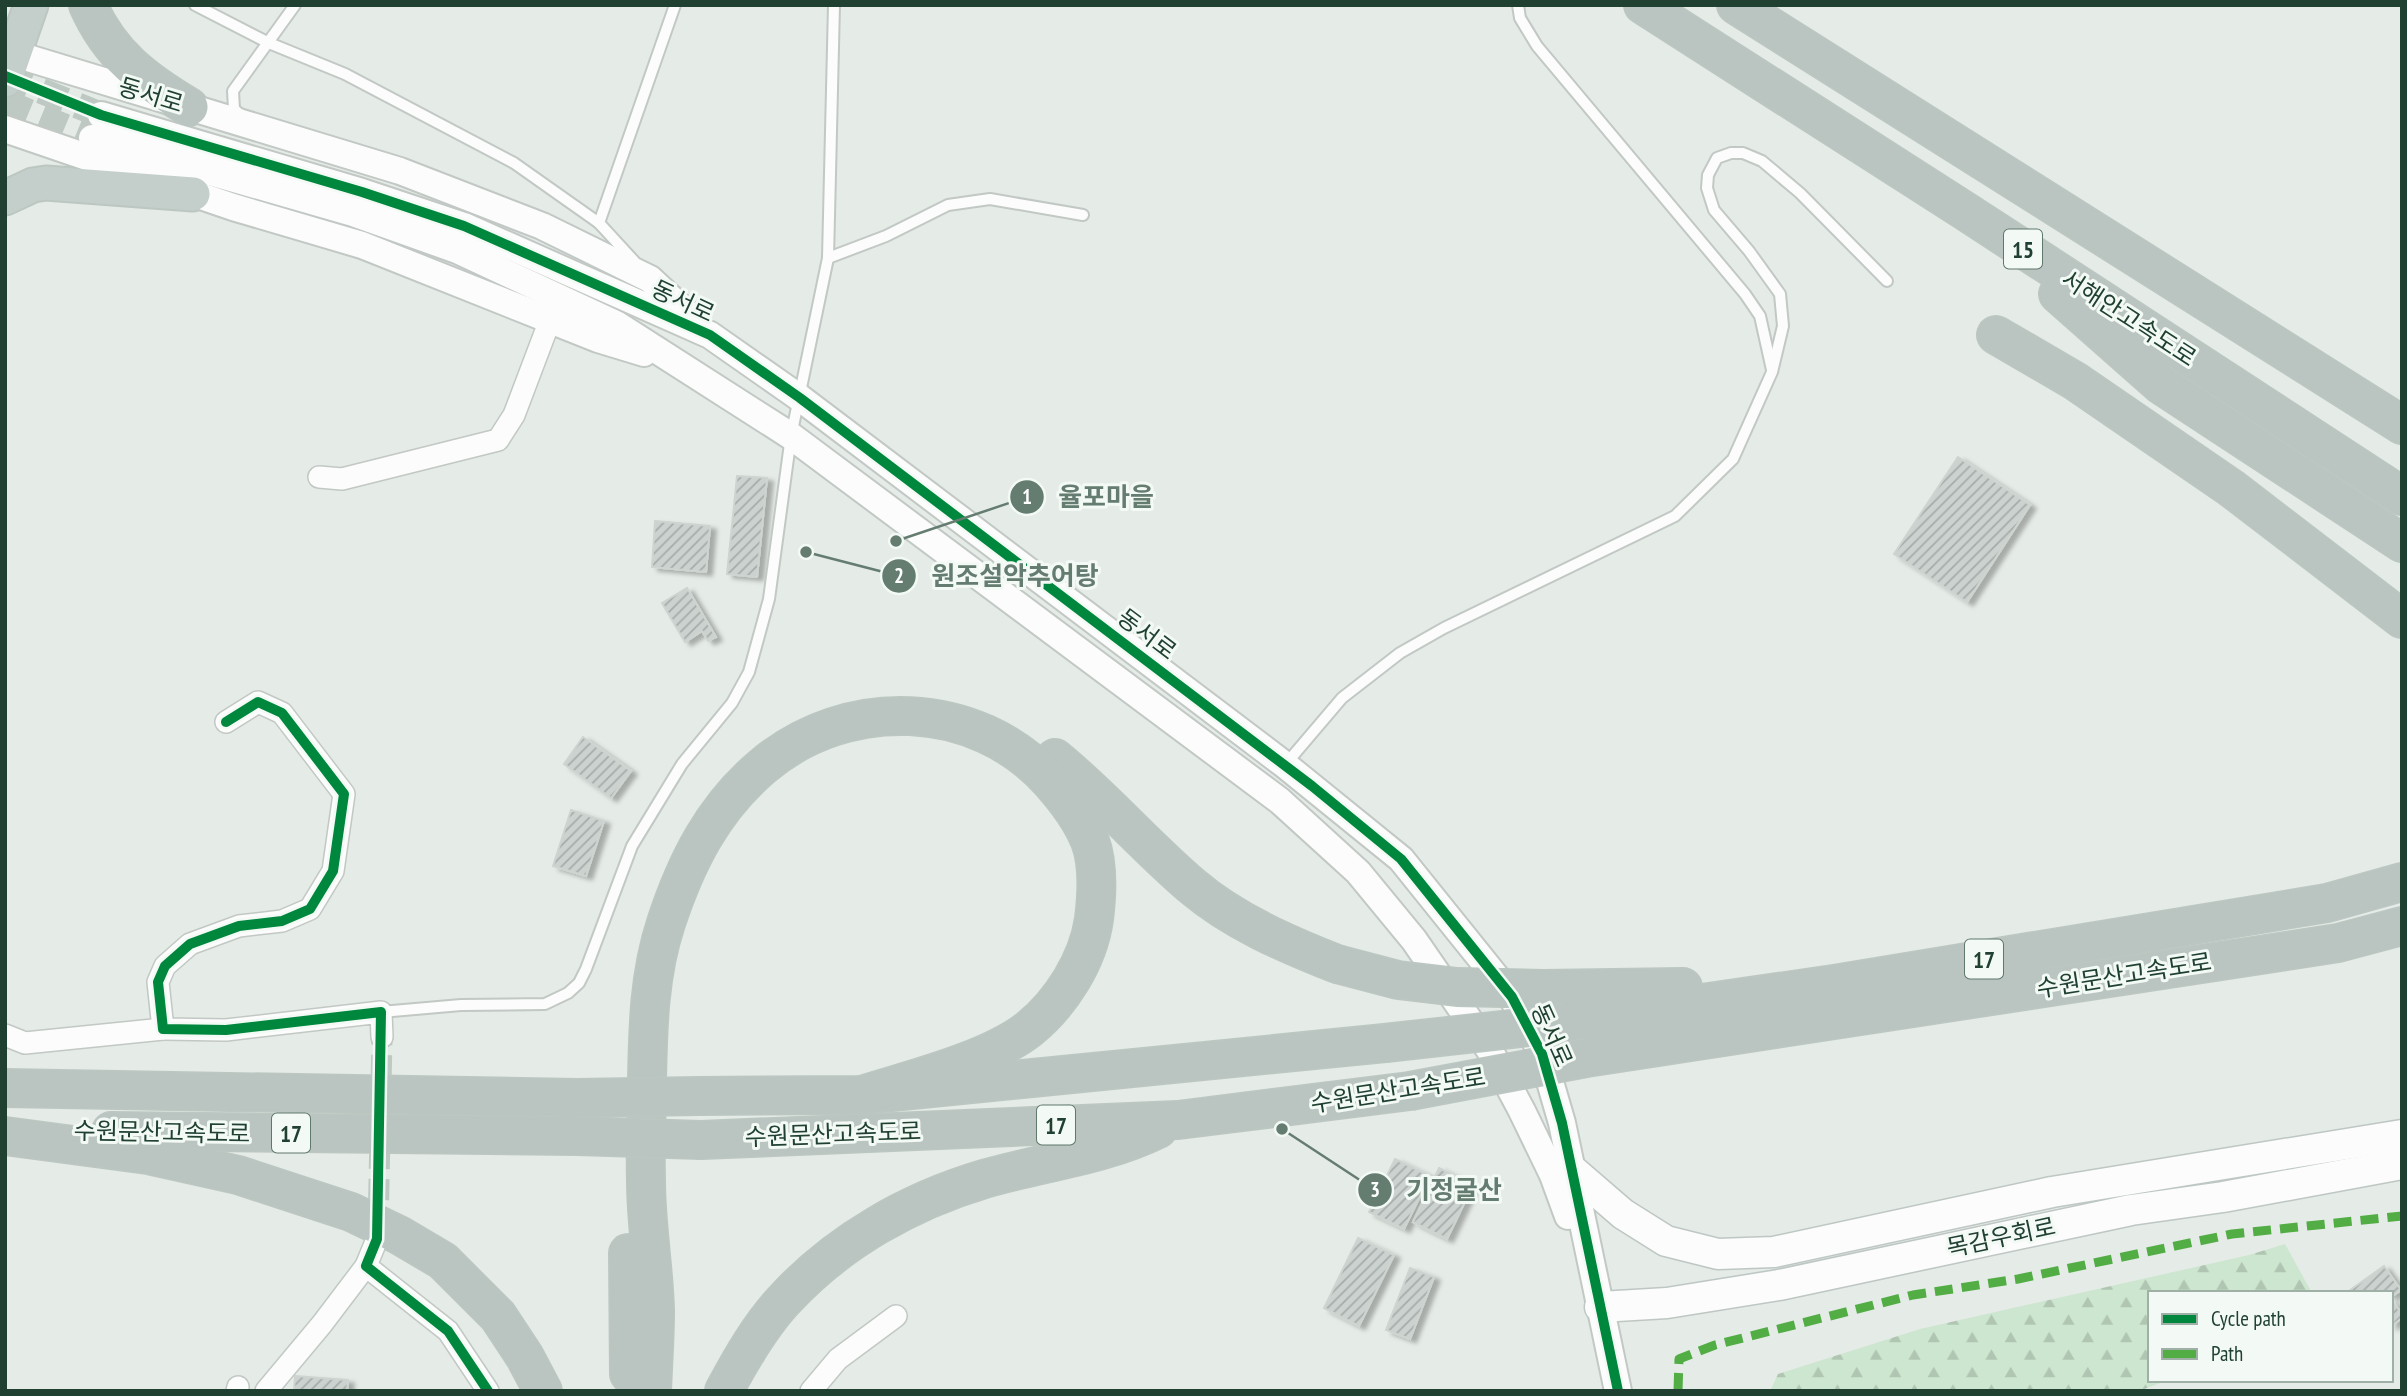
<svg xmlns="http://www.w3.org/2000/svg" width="2407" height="1396" font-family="'PT Sans Narrow','Noto Sans KR',sans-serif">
	<defs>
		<pattern id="forest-firs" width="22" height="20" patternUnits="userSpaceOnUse" patternTransform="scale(1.75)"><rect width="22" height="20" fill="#cde6cf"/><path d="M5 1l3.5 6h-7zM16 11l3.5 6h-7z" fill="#b0c6b2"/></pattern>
		<pattern id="building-hatch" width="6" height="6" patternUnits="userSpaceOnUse" patternTransform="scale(1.75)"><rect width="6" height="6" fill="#ccd2cf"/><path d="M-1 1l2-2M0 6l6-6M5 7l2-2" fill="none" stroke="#a5aca9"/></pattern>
		<filter id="shadow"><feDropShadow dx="6" dy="3.5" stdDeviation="2" flood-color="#0004"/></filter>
	</defs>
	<rect width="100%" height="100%" fill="#e5ebe7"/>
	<polygon fill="url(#forest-firs)" points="2285,1244 2312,1293 2150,1293 2150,1380 2184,1380 2163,1382 2139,1391 1770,1391 1778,1374 1920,1329 2249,1255"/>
	<g fill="url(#building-hatch)" stroke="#ced4d0" stroke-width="2" filter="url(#shadow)">
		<polygon points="1958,457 2030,505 1967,602 1894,554"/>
		<polygon points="737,476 767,478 757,577 727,574"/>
		<polygon points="655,521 710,526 706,572 652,567"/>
		<polygon points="687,588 716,637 708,641 702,631 685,642 662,603"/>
		<polygon points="583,737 631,771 611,798 564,764"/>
		<polygon points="571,810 604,821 586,876 553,866"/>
		<polygon points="1395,1159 1430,1176 1404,1229 1369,1212"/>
		<polygon points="1439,1168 1473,1185 1447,1239 1413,1222"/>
		<polygon points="1358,1238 1394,1255 1359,1326 1324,1308"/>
		<polygon points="2384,1266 2401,1290 2391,1297 2391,1293 2346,1293"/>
		<polygon points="1410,1268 1434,1277 1410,1339 1386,1330"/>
		<polygon points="2391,1299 2402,1314 2402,1318 2391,1326"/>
		<polygon points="295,1376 348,1380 347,1391 294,1391"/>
	</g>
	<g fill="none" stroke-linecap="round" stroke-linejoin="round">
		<polyline stroke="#bec9c3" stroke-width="21" stroke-dasharray="21 10" stroke-linecap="butt" points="378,1231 382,1037"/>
		<g stroke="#bec9c3" stroke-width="26" stroke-dasharray="26 13" stroke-linecap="butt">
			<polyline points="5,76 101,115"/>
			<polyline points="5,102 92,138"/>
		</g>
		<defs>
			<g id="service">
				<polyline points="195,5 269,43 345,74 514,163 599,223"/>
				<polyline points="1518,5 1520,18 1537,46 1745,294 1760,316 1772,370"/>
				<polyline points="242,116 234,109 233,91 295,5"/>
				<polyline points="828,258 886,236 948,205 990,199 1083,215"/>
				<polyline points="634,261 599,223 675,5"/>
				<polyline points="1285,765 1342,698 1400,653 1444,628 1675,516 1733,459 1772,372 1783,326 1780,294 1749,251 1714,210 1707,188 1708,175 1717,158 1731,153 1743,153 1762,161 1800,193 1887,281"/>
				<polyline points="381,1012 461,1005 545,1004 568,993 579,983 586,969 632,846 682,764 732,703 749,672 769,599 791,436 828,258 834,5"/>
			</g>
			<g id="minor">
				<polyline points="319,477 342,479 498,440 514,415 550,320"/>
				<polyline points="226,722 258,702 282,713 344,794 333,871 310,909 282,921 239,926 190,944 165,966 158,982 163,1029 226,1030 381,1012 382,1037"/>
				<polyline points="5,1035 25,1043 163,1029"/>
				<polyline points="377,1239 366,1266 448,1331 488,1391"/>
				<polyline points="237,1391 238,1387"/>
				<polyline points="266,1391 322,1324 366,1266"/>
				<polyline points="811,1391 838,1359 896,1316"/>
			</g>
			<g id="tertiary">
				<polyline points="5,51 400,171 542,226 650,279 696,322"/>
				<polyline points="101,115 362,192 464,226 710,335 800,398 1285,765 1401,859 1512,997 1542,1054 1562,1123 1618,1391"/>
				<polyline points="5,129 233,207 362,245 598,339 644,353"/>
				<polyline points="92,138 353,213 457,250 616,324 791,436 1280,801 1358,872 1414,940 1489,1049 1522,1111 1553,1175 1568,1216"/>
			</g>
			<g id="secondary">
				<polyline points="1572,1170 1623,1214 1666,1241 1718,1254 1774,1252 2052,1192 2402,1135"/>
				<polyline points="1600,1307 1667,1303 1779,1285 2131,1210 2223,1197 2402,1164"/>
			</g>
			<g id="trunk">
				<polyline points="5,80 31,5"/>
				<polyline points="5,198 33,185 46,183 193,194"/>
			</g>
			<g id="motorway">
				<path d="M88,5C110,55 144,80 189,107"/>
				<polyline points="1643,5 1965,211 2402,496"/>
				<polyline points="1736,5 2402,425"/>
				<polyline points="2058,294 2161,385 2402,543"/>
				<polyline points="1996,335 2075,381 2231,488 2402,619"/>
				<path d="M1055,758C1103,797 1144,845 1192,886C1233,921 1286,944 1337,964"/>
				<polyline points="1543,989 1683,987"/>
				<polyline points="1565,1023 1834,984 2327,903 2402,882"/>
				<polyline points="1586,1058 2338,943 2402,926"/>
				<polyline points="5,1088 577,1098"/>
				<polyline points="699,1096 862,1095 1385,1043"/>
				<polyline points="111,1131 578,1136"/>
				<polyline points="5,1136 148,1155 238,1175 351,1212 399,1235 443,1261 498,1316 525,1357 543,1391"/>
				<polyline points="701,1140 1178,1120 1410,1091"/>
				<polyline points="628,1253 629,1374"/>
				<path d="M652,1391C653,1364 655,1338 655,1311C654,1268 646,1225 646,1181C645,1148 647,1114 647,1080C648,1027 649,974 666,923C686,862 713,808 763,766C847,695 976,699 1050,781C1066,799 1081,818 1090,841C1099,865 1097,895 1094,919C1088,961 1061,1003 1029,1029C990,1060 910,1080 862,1095"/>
				<path d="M724,1391C741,1359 761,1324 786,1298C839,1241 910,1201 984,1179C1043,1162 1103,1156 1158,1129"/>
			</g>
		</defs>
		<use href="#service" stroke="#c2c8c4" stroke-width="14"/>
		<use href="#minor" stroke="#c2c8c4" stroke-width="24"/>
		<use href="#tertiary" stroke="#c2c8c4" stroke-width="30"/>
		<use href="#secondary" stroke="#bec7c3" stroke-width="33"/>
		<use href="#trunk" stroke="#bcc7c2" stroke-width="37"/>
		<use href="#motorway" stroke="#bcc7c2" stroke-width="40"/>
		<use href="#service" stroke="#fbfcfb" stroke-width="10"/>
		<use href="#minor" stroke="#fbfcfb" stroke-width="21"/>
		<use href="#tertiary" stroke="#fbfcfb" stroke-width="26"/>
		<use href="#secondary" stroke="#fbfcfb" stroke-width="30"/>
		<use href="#trunk" stroke="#c4ceca" stroke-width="33"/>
		<use href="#motorway" stroke="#bac4c0" stroke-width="37"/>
		<defs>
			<g id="motorway-bridge">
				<polyline points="1337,964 1398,980 1457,987 1543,989"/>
				<polyline points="1385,1043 1565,1023"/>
				<polyline points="1410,1091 1586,1058"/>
				<polyline points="577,1098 699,1096"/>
				<polyline points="578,1136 701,1140"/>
			</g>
		</defs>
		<use href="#motorway-bridge" stroke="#bcc7c2" stroke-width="40" stroke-linecap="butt"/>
		<use href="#motorway-bridge" stroke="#bac4c0" stroke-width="37"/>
		<polyline stroke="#52ad45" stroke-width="9" stroke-dasharray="18 9" stroke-linecap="butt" points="1678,1391 1679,1359 1715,1345 1913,1295 2018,1279 2232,1234 2402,1216"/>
		<defs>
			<g id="cycleway">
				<polyline points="5,76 101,115 362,192 464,226 710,335 800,398 1312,786 1401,859 1512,997 1542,1054 1562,1123 1618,1391"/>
				<polyline points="226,722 258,702 282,713 344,794 333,871 310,909 282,921 239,926 190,944 165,966 158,982 163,1029 226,1030 381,1012 377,1239 366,1266 448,1331 488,1391"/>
			</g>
		</defs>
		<use href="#cycleway" stroke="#f3faf5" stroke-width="15"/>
		<use href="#cycleway" stroke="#00873e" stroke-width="10"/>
	</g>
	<g text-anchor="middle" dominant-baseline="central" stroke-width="6" stroke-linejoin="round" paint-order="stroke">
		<g fill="#f3faf5" stroke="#5f786c" stroke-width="2">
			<rect x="2004" y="229.5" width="38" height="39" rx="5"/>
			<rect x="1965" y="939.5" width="38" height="39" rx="5"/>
			<rect x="1037" y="1105.5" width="38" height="39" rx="5"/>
			<rect x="272" y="1113.5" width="38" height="39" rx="5"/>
		</g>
		<g font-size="23" font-weight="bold" fill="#204132">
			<text x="2023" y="249">15</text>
			<text x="1984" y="959">17</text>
			<text x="1056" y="1125">17</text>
			<text x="291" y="1133">17</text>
		</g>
		<g font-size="24" fill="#204132" stroke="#f3faf5">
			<text transform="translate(151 95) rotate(17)">동서로</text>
			<text transform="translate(683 301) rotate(25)">동서로</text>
			<text transform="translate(2129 318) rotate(33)">서해안고속도로</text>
			<text transform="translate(1147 634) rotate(37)">동서로</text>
			<text transform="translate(2124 975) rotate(-9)">수원문산고속도로</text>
			<text transform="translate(1552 1035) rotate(66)">동서로</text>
			<text transform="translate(1398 1090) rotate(-9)">수원문산고속도로</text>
			<text transform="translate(162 1132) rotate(1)">수원문산고속도로</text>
			<text transform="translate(833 1134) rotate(-2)">수원문산고속도로</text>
			<text transform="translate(2001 1237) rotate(-12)">목감우회로</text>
		</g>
	</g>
	<path fill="none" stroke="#657c71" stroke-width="2.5" d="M896 541L1027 497M806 552L899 576M1282 1129L1375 1190"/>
	<g fill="#657c71" stroke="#f3faf5" stroke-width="2.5">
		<circle cx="896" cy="541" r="7"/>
		<circle cx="806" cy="552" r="7"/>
		<circle cx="1282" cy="1129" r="7"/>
		<circle cx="1027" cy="497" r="18"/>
		<circle cx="899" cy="576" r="18"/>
		<circle cx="1375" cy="1190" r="18"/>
	</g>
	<g font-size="21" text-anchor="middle" font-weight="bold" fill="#fff">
		<text x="1027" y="504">1</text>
		<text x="899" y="583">2</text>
		<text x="1375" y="1197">3</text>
	</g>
	<g font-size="26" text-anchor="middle" font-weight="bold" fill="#657c71" stroke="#f3faf5" stroke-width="6" stroke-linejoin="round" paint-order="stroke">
		<text x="1106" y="506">율포마을</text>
		<text x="1015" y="585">원조설악추어탕</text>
		<text x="1454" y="1199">기정굴산</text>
	</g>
	<rect width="2407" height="1396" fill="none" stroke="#204132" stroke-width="14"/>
	<rect x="2148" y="1291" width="245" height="91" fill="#f3faf5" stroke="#9fb0a7" stroke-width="2"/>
	<rect x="2162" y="1314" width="35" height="10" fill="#00873e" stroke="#9fb0a7" stroke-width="2"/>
	<text x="2211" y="1326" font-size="21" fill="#204132">Cycle path</text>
	<rect x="2162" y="1349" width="35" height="10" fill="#52ad45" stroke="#9fb0a7" stroke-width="2"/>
	<text x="2211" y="1361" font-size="21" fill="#204132">Path</text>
</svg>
